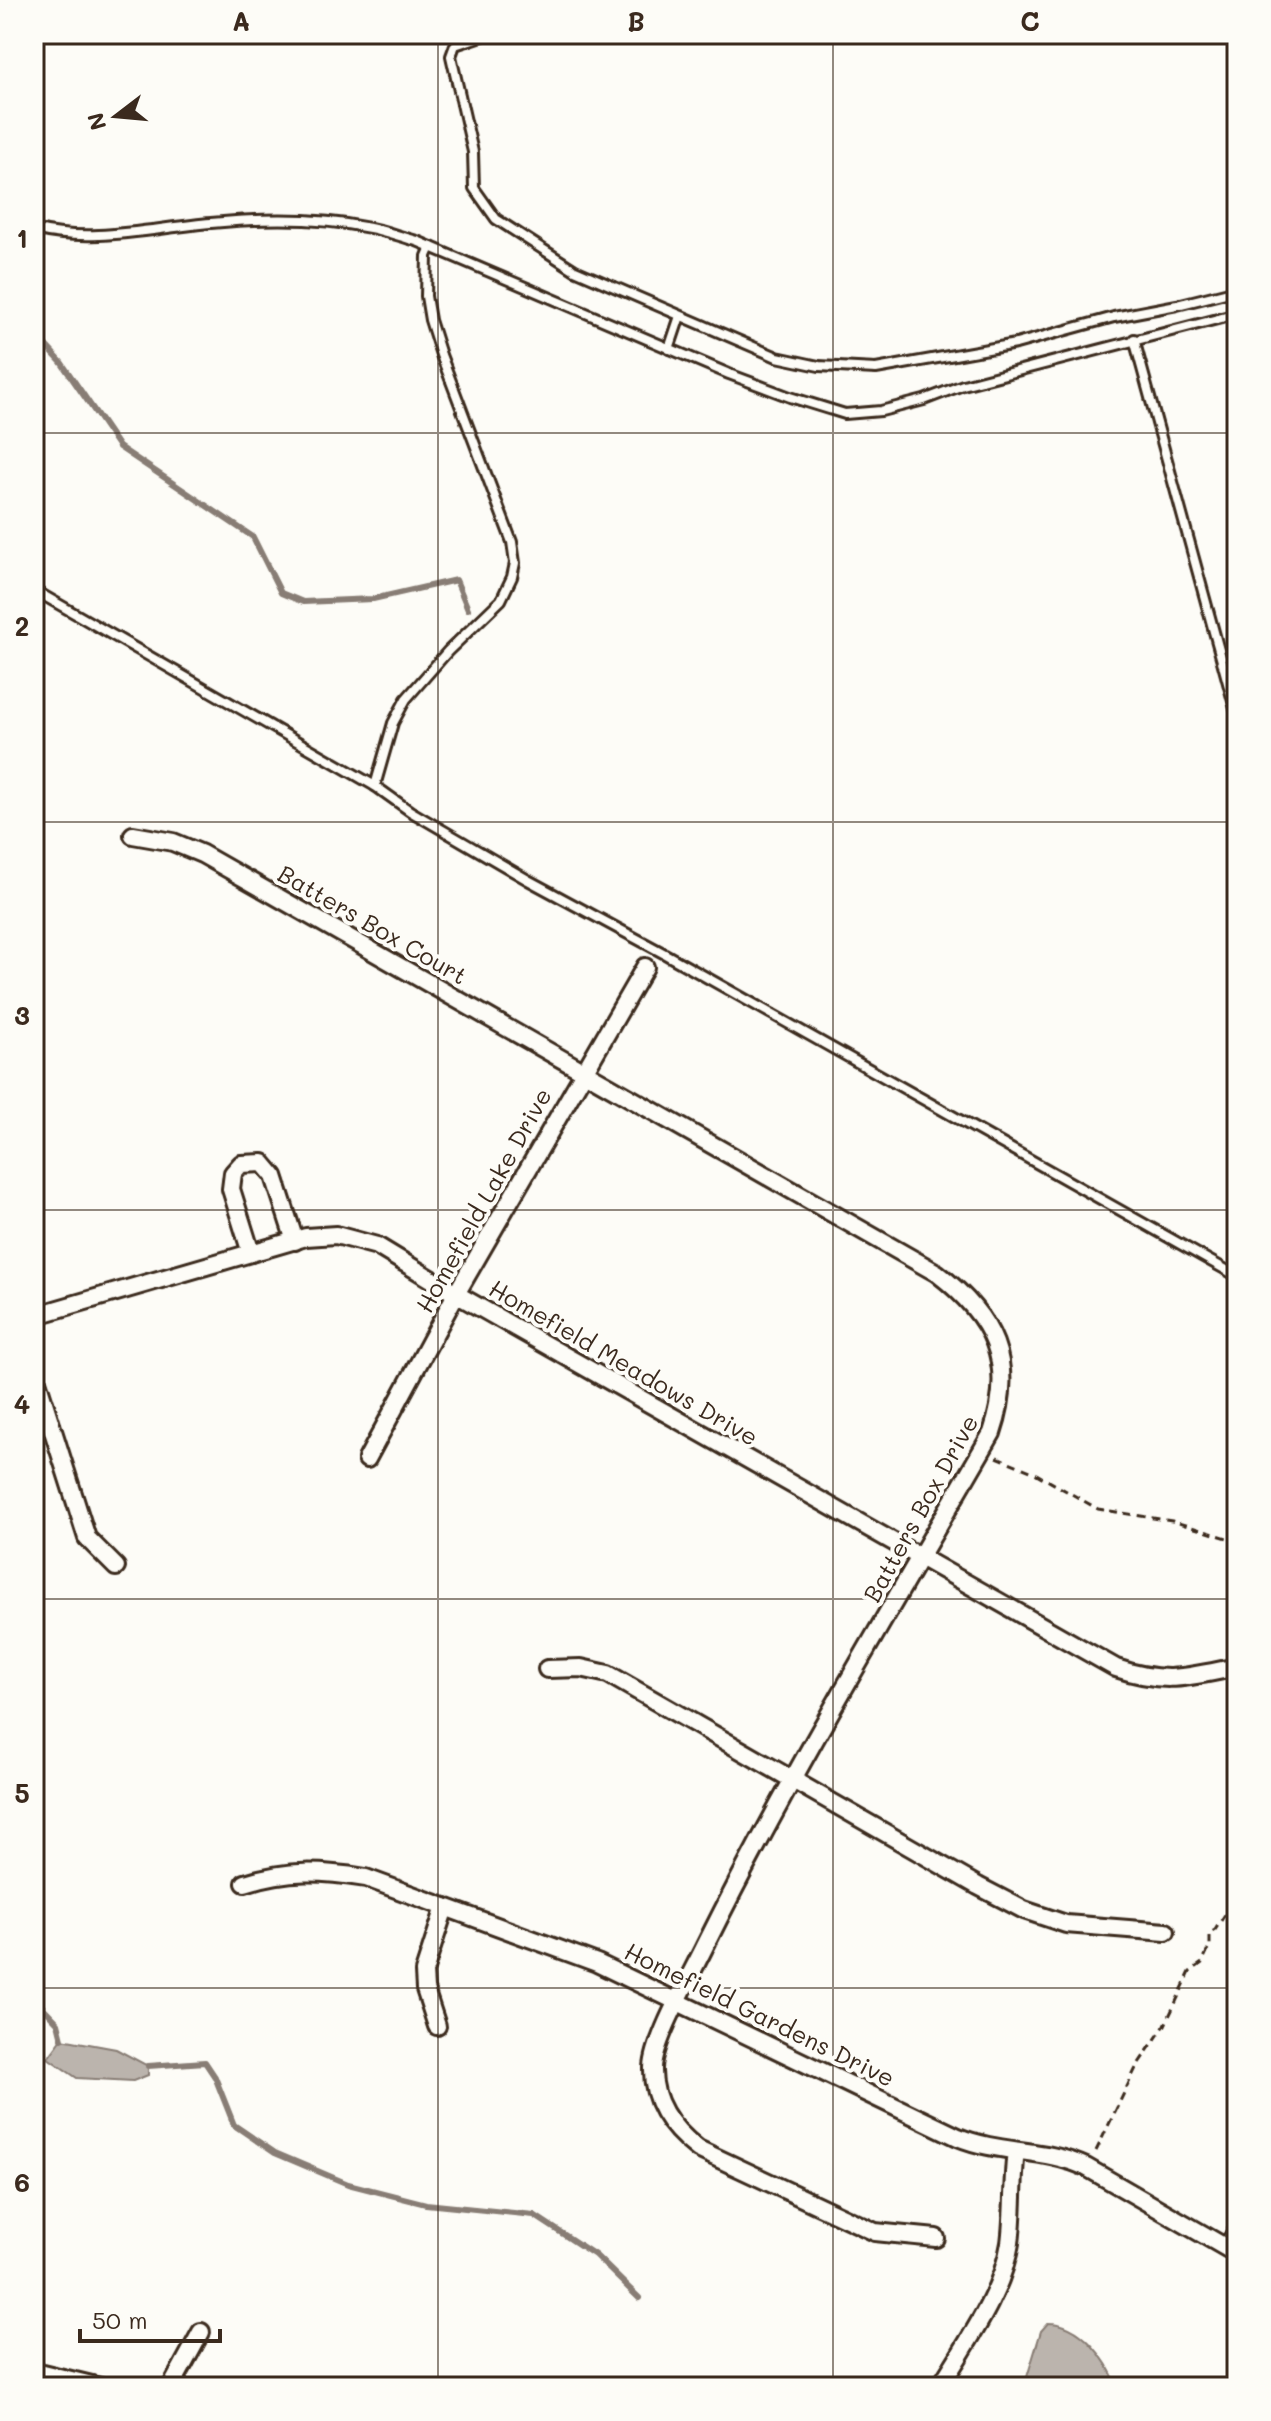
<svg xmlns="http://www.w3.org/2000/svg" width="1271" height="2421" font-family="Mali,sans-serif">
	<rect width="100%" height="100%" fill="#fdfcf7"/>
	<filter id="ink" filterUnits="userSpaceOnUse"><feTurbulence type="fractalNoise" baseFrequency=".0125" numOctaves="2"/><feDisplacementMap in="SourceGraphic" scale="16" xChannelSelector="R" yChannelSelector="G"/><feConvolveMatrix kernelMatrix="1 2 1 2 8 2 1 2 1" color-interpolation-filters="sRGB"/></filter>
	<g filter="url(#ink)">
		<g fill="#bbb4ad" stroke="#887d74" stroke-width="2">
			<polygon points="62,2039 116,2049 148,2066 148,2075 133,2081 77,2078 48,2058"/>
			<path d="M1048,2323C1081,2323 1107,2359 1117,2387H1024L1041,2331Z"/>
		</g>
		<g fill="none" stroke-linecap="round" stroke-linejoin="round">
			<g stroke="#887d74" stroke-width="6">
				<polyline points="34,337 38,337 61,362 119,447 253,537 281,593 303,602 373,599 456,580 468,609"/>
				<polyline points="34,1998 58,2023 62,2039"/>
				<polyline points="148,2066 205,2062 215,2077 234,2125 275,2153 348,2184 426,2204 534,2215 595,2255 639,2298"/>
			</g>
			<defs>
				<g id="service">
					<polyline points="488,34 455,45 451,56 473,152 474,188 496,219 575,270 777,357 819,366 876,369 1016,344 1114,317 1177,305 1237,290"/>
					<path d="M34,229C90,244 153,228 211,223C262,218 319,217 370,228C386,231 401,237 417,241L729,374L790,397L845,414L881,411L924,400L963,385L1237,314"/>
					<polyline points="1134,339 1237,716"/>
					<polyline points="669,349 680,316"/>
					<polyline points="34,590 375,786 410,811 528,880 665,954 1237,1276"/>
					<polyline points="375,786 393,723 406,699 448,651 501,600 512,577 515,563 512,542 441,355 430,320 426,296 427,256 431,247"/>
					<polyline points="1224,2246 1237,2222"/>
				</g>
				<g id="minor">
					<path d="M133,835L173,842L202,854L937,1273C994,1317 1016,1362 992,1433C894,1603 792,1771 705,1946C691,1975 654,2039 653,2068C652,2103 672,2129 698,2149L875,2232L936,2238"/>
					<polyline points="251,1253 231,1189 233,1173 241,1164 263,1163 274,1176 295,1241"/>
					<path d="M34,1316L306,1237L336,1235L377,1246L456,1294L1116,1668C1166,1685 1187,1677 1237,1667"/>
					<polyline points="34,1371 87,1538 116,1567"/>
					<polyline points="367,1459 456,1294 645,967"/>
					<polyline points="547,1669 581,1668 608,1674 978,1886 1024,1910 1066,1924 1166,1932"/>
					<path d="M245,1883C289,1869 321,1871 366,1878L597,1963L958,2137C999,2154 1045,2148 1086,2167L1237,2254"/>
					<polyline points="437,2026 425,1989 424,1972 445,1907"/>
					<polyline points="34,2371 100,2387"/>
					<polyline points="171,2387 201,2332"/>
					<path d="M940,2387C966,2343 1002,2295 1010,2243C1014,2213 1012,2181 1016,2151"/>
				</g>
			</defs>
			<use href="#service" stroke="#3b2a1e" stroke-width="14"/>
			<use href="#minor" stroke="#3b2a1e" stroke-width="22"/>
			<g stroke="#3b2a1e" stroke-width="3" stroke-dasharray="8 6" stroke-linecap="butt">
				<polyline points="997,1457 1033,1472 1098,1509 1172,1521 1237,1541"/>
				<polyline points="1096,2151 1137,2066 1165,2025 1190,1972 1202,1963 1210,1945 1210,1933 1215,1930 1237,1896"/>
			</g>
			<use href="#service" stroke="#fdfcf7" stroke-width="8"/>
			<use href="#minor" stroke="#fdfcf7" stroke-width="16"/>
		</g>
	</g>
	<path fill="none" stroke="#3b2a1e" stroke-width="2" stroke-opacity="0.55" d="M438,34V2387M833,34V2387M34,433H1237M34,822H1237M34,1210H1237M34,1599H1237M34,1988H1237"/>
	<g text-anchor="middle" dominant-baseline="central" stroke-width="8" stroke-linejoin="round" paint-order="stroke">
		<g font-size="24" fill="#3b2a1e" stroke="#fdfcf7">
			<text transform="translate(373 924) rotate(30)">Batters Box Court</text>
			<text transform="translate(483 1200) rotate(-61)">Homefield Lake Drive</text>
			<text transform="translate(624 1362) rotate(30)">Homefield Meadows Drive</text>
			<text transform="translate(920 1508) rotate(-61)">Batters Box Drive</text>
			<text transform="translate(760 2014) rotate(26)">Homefield Gardens Drive</text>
		</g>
	</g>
	<rect width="1271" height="2421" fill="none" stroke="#fdfcf7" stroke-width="88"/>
	<g transform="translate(116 116) rotate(254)" stroke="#fdfcf7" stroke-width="6" paint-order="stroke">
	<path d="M0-6L14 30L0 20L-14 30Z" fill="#3b2a1e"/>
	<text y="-12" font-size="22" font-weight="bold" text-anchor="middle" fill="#3b2a1e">N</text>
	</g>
	<path d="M80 2329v12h140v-12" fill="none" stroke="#3b2a1e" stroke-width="4"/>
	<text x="92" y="2329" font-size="24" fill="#3b2a1e" stroke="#fdfcf7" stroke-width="6" paint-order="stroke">50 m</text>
	<rect x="44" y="44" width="1183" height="2333" fill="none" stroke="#3b2a1e" stroke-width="3"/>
	<g font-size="26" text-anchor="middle" font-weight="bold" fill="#3b2a1e">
		<text x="241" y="31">A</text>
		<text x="636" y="31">B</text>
		<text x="1030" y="31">C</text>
		<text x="22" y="248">1</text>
		<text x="22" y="636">2</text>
		<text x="22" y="1025">3</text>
		<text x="22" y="1414">4</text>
		<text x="22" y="1803">5</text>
		<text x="22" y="2192">6</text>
	</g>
</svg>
